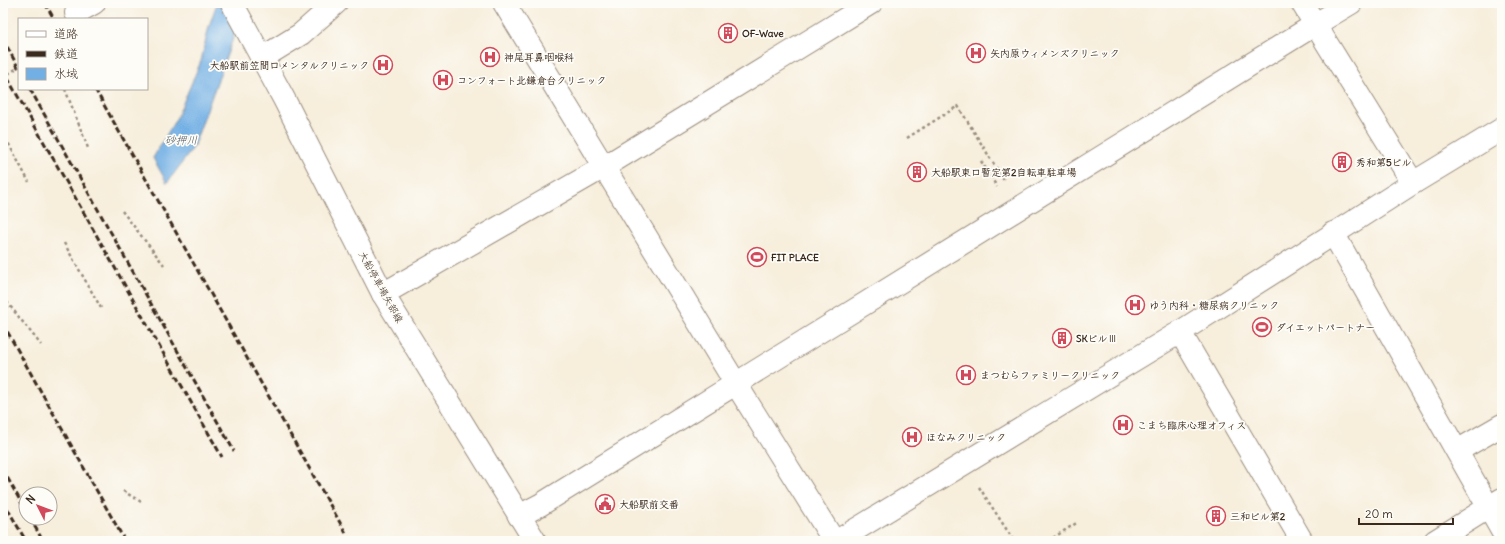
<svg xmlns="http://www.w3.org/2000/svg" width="1505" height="544" font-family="Delius,'Klee One',sans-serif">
	<rect width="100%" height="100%" fill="#fdfcf7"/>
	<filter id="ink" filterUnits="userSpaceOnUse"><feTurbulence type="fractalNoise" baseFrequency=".025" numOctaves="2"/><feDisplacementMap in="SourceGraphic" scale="8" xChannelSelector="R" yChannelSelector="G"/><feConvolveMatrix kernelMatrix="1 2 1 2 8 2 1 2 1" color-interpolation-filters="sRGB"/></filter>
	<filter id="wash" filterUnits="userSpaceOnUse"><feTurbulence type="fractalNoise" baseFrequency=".012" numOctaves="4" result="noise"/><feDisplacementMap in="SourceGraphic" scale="16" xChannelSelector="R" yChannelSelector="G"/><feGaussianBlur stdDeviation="0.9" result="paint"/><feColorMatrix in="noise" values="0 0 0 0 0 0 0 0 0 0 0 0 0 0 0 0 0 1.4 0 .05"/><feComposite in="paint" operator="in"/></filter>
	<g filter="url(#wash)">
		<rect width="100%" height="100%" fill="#f7eedc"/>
		<polygon fill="#71afe4" stroke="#566c81" points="217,3 246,3 193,148 167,183 153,158 177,117 201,61 209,26"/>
	</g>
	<g filter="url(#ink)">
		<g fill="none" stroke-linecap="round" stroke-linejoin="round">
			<defs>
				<g id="street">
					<polyline points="504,3 736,384 834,541"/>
					<polyline points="76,13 94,3"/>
					<polyline points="1413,183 1502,129"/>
					<polyline points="1333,233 1502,531"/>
					<polyline points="383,294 604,167 871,3"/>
					<polyline points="1180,332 1302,541"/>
					<polyline points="1457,451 1502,425"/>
					<polyline points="519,516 540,505 1316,24"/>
					<polyline points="837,541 1180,332 1413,183 1302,3"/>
					<polyline points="1435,541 1502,499"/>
				</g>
				<g id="secondary">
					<polyline points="232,3 284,99 383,294 535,541"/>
					<polyline points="1316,24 1351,3"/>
					<polyline points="262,58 301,34 336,3"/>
				</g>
			</defs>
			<use href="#street" stroke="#998c7d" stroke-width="24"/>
			<use href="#secondary" stroke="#998c7d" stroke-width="24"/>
			<g stroke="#998c7d" stroke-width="2.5" stroke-dasharray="3 3" stroke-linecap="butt">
				<polyline points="121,6 126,3"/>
				<polyline points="65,89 88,148"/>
				<polyline points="3,133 29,182"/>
				<polyline points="907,138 958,106 1005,182"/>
				<polyline points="981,161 997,187"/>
				<polyline points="122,211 164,265"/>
				<polyline points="64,243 101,308"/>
				<polyline points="3,297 41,345"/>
				<polyline points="979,487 1014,541"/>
				<polyline points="123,491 143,503"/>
				<polyline points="1048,541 1078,522"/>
			</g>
			<use href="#street" stroke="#fff" stroke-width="22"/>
			<use href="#secondary" stroke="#fff" stroke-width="22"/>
			<g stroke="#3b2a1e" stroke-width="3" stroke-dasharray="6 3" stroke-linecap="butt">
				<polyline points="45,3 54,19"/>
				<polyline points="3,39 19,69"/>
				<polyline points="3,70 222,457"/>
				<polyline points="30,89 234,451"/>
				<polyline points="95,89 347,535"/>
				<polyline points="3,324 125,541"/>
				<polyline points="3,470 26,511"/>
				<polyline points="3,501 26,541"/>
				<polyline points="30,518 43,541"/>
			</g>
			<polyline stroke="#998c7d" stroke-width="2.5" stroke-dasharray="3 3" stroke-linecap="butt" points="3,77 19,67"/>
		</g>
	</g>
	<defs>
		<symbol id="building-ring" viewBox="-11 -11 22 22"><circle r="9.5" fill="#fdfcf7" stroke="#d1495b" stroke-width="1.5"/><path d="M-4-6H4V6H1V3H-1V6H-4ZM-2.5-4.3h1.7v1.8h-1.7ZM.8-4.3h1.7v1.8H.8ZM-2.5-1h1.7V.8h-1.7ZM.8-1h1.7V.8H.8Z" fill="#d1495b"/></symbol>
		<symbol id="hospital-ring" viewBox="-11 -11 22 22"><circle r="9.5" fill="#fdfcf7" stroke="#d1495b" stroke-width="1.5"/><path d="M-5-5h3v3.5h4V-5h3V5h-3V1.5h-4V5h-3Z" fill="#d1495b"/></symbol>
		<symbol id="stadium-ring" viewBox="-11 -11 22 22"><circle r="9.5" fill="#fdfcf7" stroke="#d1495b" stroke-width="1.5"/><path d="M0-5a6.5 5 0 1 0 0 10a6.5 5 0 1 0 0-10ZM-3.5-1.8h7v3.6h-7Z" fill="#d1495b"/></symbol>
		<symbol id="civic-ring" viewBox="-11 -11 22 22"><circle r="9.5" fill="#fdfcf7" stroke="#d1495b" stroke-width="1.5"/><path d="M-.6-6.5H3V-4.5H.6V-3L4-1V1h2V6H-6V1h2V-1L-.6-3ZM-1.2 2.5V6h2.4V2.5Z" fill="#d1495b"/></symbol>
	</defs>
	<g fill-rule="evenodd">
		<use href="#building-ring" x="717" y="22" width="22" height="22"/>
		<use href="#hospital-ring" x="965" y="42" width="22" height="22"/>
		<use href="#hospital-ring" x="479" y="46" width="22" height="22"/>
		<use href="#hospital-ring" x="372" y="54" width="22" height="22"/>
		<use href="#hospital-ring" x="432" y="69" width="22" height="22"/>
		<use href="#building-ring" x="1331" y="151" width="22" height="22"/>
		<use href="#building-ring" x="906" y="161" width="22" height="22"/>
		<use href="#stadium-ring" x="746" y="246" width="22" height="22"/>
		<use href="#hospital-ring" x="1124" y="294" width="22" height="22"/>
		<use href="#stadium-ring" x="1251" y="316" width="22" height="22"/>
		<use href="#building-ring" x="1051" y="327" width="22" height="22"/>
		<use href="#hospital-ring" x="955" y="364" width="22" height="22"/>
		<use href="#hospital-ring" x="1112" y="414" width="22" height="22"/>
		<use href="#hospital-ring" x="901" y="426" width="22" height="22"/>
		<use href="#civic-ring" x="594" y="493" width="22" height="22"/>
		<use href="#building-ring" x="1205" y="505" width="22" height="22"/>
	</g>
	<g text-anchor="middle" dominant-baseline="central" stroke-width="3.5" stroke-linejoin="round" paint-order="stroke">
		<g font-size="10" font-weight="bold" fill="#3b2a1e" stroke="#fdfcf7" text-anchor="start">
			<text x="742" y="33">OF-Wave</text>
			<text x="990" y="53">矢内原ウィメンズクリニック</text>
			<text x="504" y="57">神尾耳鼻咽喉科</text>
			<text x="369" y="65" text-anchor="end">大船駅前笠間口メンタルクリニック</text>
			<text x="457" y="80">コンフォート北鎌倉台クリニック</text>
			<text x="1356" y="162">秀和第5ビル</text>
			<text x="931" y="172">大船駅東口暫定第2自転車駐車場</text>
			<text x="771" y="257">FIT PLACE</text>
			<text x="1149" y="305">ゆう内科・糖尿病クリニック</text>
			<text x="1276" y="327">ダイエットパートナー</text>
			<text x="1076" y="338">SKビルⅢ</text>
			<text x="980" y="375">まつむらファミリークリニック</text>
			<text x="1137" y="425">こまち臨床心理オフィス</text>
			<text x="926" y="437">ほなみクリニック</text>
			<text x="619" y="504">大船駅前交番</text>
			<text x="1230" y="516">三和ビル第2</text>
		</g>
		<g font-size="10" fill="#3b2a1e" stroke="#fdfcf7">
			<text transform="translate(381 287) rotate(61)">大船停車場矢部線</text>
		</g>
		<g font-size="11" font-style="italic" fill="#4e5963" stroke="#fdfcf7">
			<text x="181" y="140">砂押川</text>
		</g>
	</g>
	<rect width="1505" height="544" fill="none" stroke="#fdfcf7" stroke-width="16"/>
	<rect x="18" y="18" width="130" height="72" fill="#fdfcf7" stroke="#afa8a0"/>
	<rect x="26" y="31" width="20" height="6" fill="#ffffff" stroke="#afa8a0"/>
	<text x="54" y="38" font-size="12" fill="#3b2a1e">道路</text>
	<rect x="26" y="51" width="20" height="6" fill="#3b2a1e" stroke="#afa8a0"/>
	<text x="54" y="58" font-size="12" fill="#3b2a1e">鉄道</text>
	<rect x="26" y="68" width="20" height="12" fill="#71afe4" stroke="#afa8a0"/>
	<text x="54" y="78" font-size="12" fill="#3b2a1e">水域</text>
	<g transform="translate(38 506) rotate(312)"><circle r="19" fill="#fdfcf7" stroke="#afa8a0"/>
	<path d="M0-3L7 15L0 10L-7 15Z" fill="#d1495b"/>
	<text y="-6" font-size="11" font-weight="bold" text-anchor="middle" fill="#3b2a1e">N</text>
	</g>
	<path d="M1359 518v6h94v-6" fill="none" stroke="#3b2a1e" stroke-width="2"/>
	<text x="1365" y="518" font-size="12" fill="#3b2a1e" stroke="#fdfcf7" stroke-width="3" paint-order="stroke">20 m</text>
</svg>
